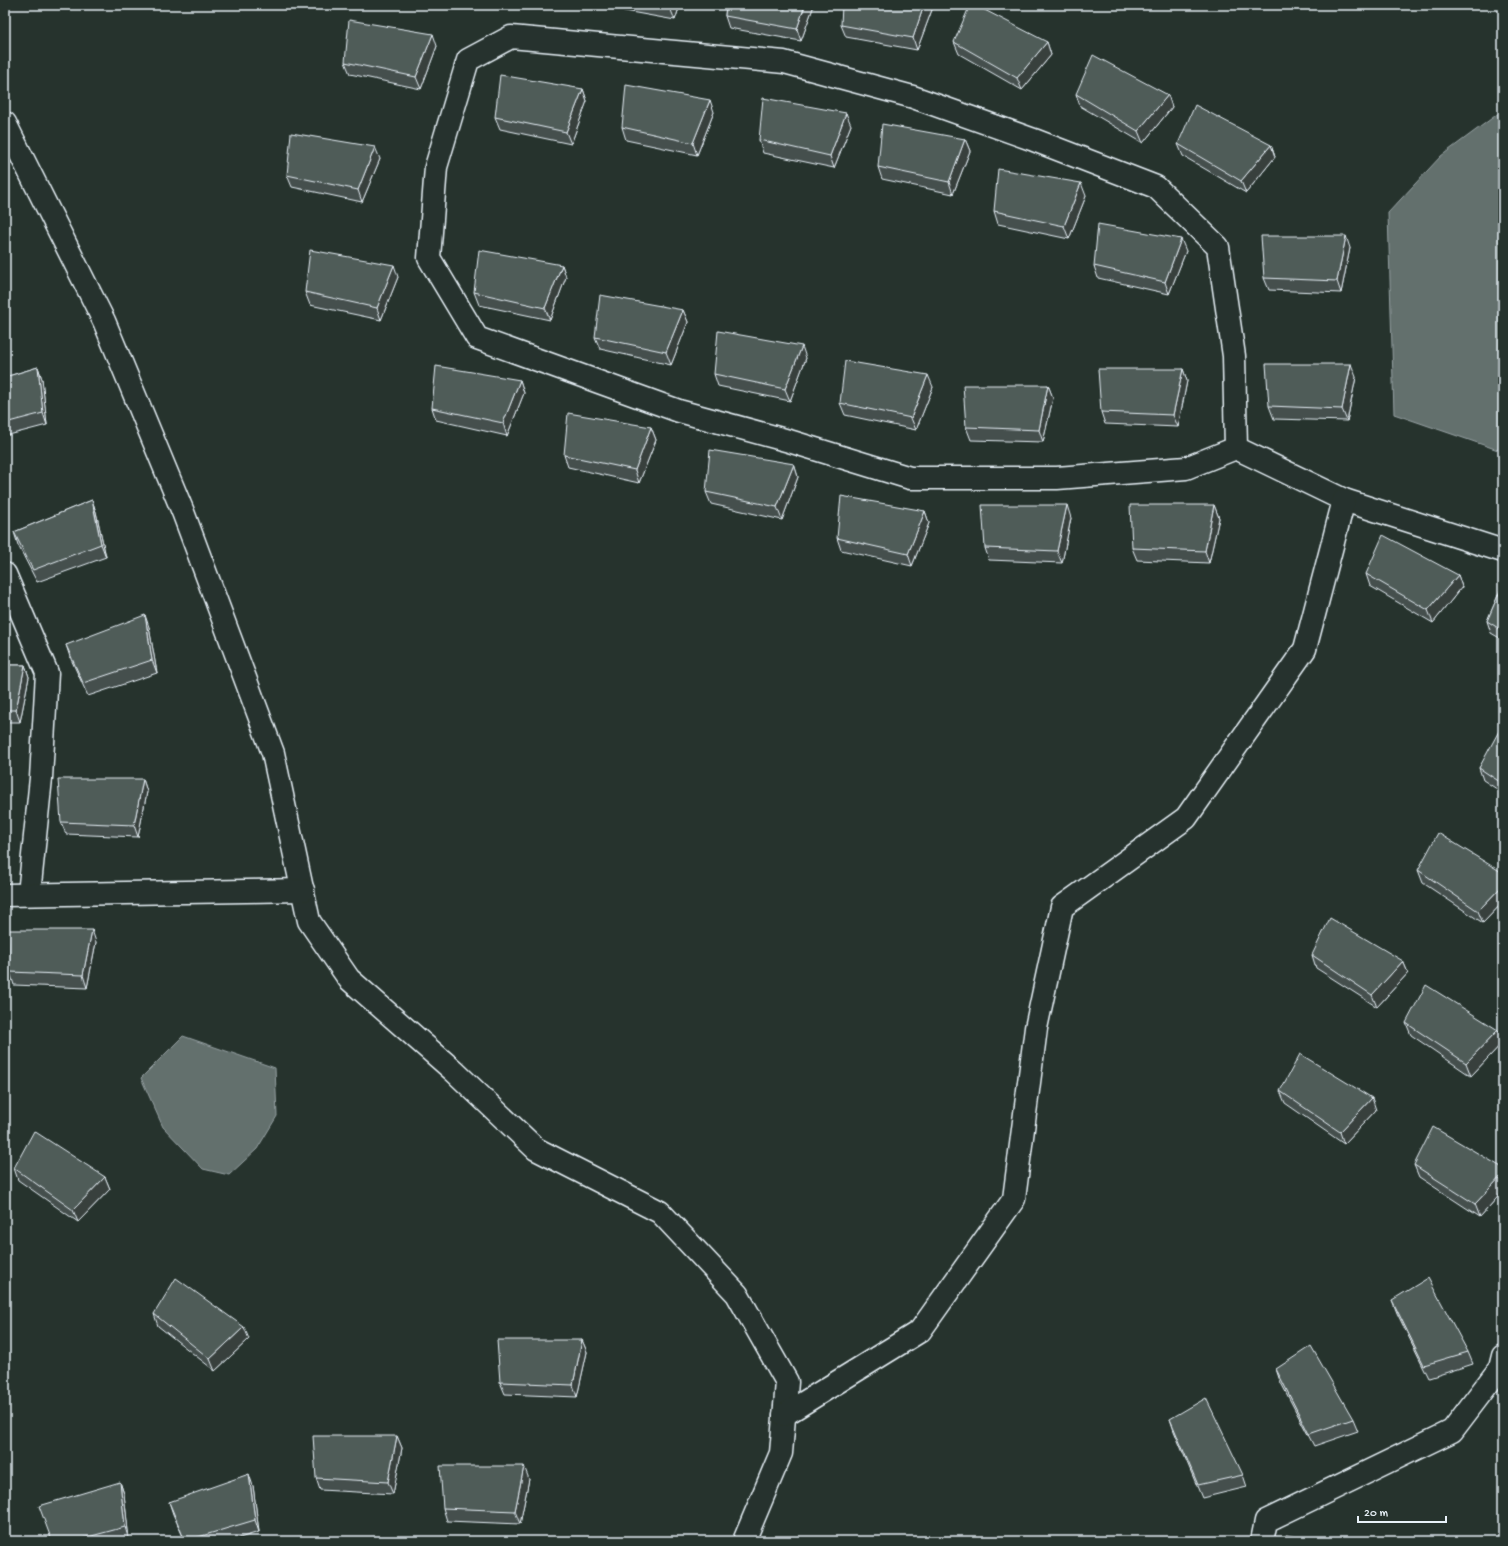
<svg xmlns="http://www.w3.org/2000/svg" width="1508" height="1546" font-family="'Gochi Hand',sans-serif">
	<rect width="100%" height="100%" fill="#26332d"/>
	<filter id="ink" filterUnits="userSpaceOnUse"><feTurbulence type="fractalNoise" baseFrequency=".025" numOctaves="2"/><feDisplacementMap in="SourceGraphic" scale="8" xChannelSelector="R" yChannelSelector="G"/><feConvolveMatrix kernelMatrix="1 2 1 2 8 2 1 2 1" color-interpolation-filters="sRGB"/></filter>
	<g filter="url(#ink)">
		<g fill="#636f6d" stroke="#98a3a5">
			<polygon points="1503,110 1503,440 1498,450 1394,414 1388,213 1441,156"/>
			<polygon points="183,1036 275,1068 277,1116 257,1149 229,1175 203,1169 163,1127 141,1078"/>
		</g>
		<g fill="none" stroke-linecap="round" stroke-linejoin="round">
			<defs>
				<g id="street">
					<polyline points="5,123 104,321 183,512 273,753 309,921 349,979 454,1071 536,1149 660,1212 737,1294 787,1382 781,1453 744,1541"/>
					<polyline points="1236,448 1234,356 1218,247 1156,187 1034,140 913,97 784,62 511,37 468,60 436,167 429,258 477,338 679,411 789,441 910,478 1057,478 1186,468 1236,448 1344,500 1503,551"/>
					<polyline points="5,574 47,673 41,778 29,894"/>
					<polyline points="5,895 303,890"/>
					<polyline points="784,1415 920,1331 1014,1199 1036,1028 1062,907 1186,818 1305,649 1344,500"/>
					<polyline points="1262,1541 1266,1521 1452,1431 1500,1368 1503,1356"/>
				</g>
			</defs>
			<use href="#street" stroke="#e8f1f8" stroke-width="25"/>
			<use href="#street" stroke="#26332d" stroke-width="22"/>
		</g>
		<g fill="#454f4d" stroke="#e8f1f8">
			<polygon points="602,5 680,5 675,20 603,7"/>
			<polygon points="726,5 814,5 801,41 729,28 725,16"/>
			<polygon points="933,7 917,50 846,37 841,25"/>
			<polygon points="954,42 1047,42 1051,55 1022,90 959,54"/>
			<polygon points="437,46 421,89 350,74 345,62"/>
			<polygon points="583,89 587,101 571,144 500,129 495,117"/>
			<polygon points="1076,94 1168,95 1172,107 1143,143 1080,106"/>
			<polygon points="714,112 697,155 626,140 622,127"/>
			<polygon points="851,125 834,168 763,153 759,140"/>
			<polygon points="965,139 970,151 953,194 882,179 878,167"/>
			<polygon points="1178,144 1271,145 1275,157 1246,193 1183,156"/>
			<polygon points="380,159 362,202 292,187 287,175"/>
			<polygon points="1086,196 1069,239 998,224 994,211"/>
			<polygon points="1350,248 1341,293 1269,290 1264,278"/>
			<polygon points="1186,251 1169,294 1098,278 1094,266"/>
			<polygon points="562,265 566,277 550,320 479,305 474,292"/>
			<polygon points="398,277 381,320 310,305 305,292"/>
			<polygon points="683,310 688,322 671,365 600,349 595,337"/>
			<polygon points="806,358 790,401 718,386 714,374"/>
			<polygon points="38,367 42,379 47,425 5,436 5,377"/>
			<polygon points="1183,369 1187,381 1178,427 1105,424 1101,412"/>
			<polygon points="1356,377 1347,421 1274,419 1269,406"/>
			<polygon points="520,380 524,393 507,436 436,420 432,408"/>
			<polygon points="1048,385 1053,398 1043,442 971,440 966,427"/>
			<polygon points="933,387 916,430 845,415 840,403"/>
			<polygon points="651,427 656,440 639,483 568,467 564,455"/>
			<polygon points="794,464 798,477 782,520 711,504 706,492"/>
			<polygon points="92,500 96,512 106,557 37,582 18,545 14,532"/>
			<polygon points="1214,505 1219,518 1209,563 1137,560 1132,548"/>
			<polygon points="925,511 929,523 912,566 841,550 837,538"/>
			<polygon points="1071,518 1062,563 989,560 985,548"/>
			<polygon points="1366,574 1458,575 1462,587 1433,623 1370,586"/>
			<polygon points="1503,584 1503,640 1491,633 1487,621"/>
			<polygon points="149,627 157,673 88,696 70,657 66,645"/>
			<polygon points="5,665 25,665 29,677 20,722 5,722"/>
			<polygon points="1503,733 1503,793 1483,780 1479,768"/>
			<polygon points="143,779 147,792 138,837 66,834 61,822"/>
			<polygon points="1418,870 1503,873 1503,902 1483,923 1423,883"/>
			<polygon points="96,942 87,988 14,985 10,972"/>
			<polygon points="1312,955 1403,961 1408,973 1377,1007 1316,968"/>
			<polygon points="1406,1023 1498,1030 1503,1042 1471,1076 1411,1035"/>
			<polygon points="1280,1091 1376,1110 1344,1144 1285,1103"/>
			<polygon points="1414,1165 1503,1168 1503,1191 1480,1217 1419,1177"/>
			<polygon points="14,1168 105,1177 110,1189 78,1222 18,1180"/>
			<polygon points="1392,1300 1468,1352 1473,1364 1429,1378 1397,1313"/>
			<polygon points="154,1314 249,1339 215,1371 158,1326"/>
			<polygon points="582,1340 587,1352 577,1397 505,1394 500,1382"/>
			<polygon points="1276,1369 1353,1419 1358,1431 1314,1446 1280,1381"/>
			<polygon points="1170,1419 1243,1475 1247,1487 1202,1498 1174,1431"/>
			<polygon points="397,1436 402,1448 393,1494 320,1490 316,1478"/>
			<polygon points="529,1479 520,1524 447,1521 443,1508"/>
			<polygon points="120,1482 124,1494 129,1540 124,1541 52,1541"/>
			<polygon points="253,1486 259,1532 230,1541 185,1541 173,1514 169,1502"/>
		</g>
		<g fill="#38403e" stroke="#e8f1f8">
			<polygon points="671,5 680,5 675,20 670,8"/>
			<polygon points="805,5 814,5 801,41 797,29"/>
			<polygon points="924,5 932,5 933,7 917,50 913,38"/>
			<polygon points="433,34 437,46 421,89 416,77"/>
			<polygon points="1047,42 1051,55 1022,90 1017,78"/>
			<polygon points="583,89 587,101 571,144 566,132"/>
			<polygon points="1168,95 1172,107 1143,143 1138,131"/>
			<polygon points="710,100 714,112 697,155 693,143"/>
			<polygon points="846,113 851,125 834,168 830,156"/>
			<polygon points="965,139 970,151 953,194 949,182"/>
			<polygon points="1271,145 1275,157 1246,193 1241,181"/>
			<polygon points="375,147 380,159 362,202 358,190"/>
			<polygon points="1081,183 1086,196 1069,239 1064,226"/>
			<polygon points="1346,236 1350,248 1341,293 1337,281"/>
			<polygon points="1181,239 1186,251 1169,294 1165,282"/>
			<polygon points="394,265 398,277 381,320 377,308"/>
			<polygon points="562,265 566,277 550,320 545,308"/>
			<polygon points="683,310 688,322 671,365 666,352"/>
			<polygon points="802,346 806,358 790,401 785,389"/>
			<polygon points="1351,364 1356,377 1347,421 1342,409"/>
			<polygon points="38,367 42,379 47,425 43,413"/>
			<polygon points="1183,369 1187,381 1178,427 1173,415"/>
			<polygon points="928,375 933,387 916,430 911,418"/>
			<polygon points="520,380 524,393 507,436 503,423"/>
			<polygon points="1048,385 1053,398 1043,442 1039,430"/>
			<polygon points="651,427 656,440 639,483 635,470"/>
			<polygon points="794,464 798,477 782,520 777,507"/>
			<polygon points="92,500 96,512 106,557 101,544"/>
			<polygon points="1067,505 1071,518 1062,563 1057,551"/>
			<polygon points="1214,505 1219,518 1209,563 1205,551"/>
			<polygon points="925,511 929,523 912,566 908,554"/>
			<polygon points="1458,575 1462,587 1433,623 1428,610"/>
			<polygon points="145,615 149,627 157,673 152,660"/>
			<polygon points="25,665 29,677 20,722 16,710"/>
			<polygon points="143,779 147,792 138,837 134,825"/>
			<polygon points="1503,885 1503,902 1483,923 1478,911"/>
			<polygon points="92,930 96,942 87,988 83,975"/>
			<polygon points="1403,961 1408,973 1377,1007 1372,995"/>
			<polygon points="1498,1030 1503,1042 1471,1076 1466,1063"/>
			<polygon points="1372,1098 1376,1110 1344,1144 1340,1132"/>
			<polygon points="1503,1174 1503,1191 1480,1217 1475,1204"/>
			<polygon points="105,1177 110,1189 78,1222 73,1210"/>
			<polygon points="244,1327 249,1339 215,1371 210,1359"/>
			<polygon points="582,1340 587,1352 577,1397 573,1385"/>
			<polygon points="397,1436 402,1448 393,1494 388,1482"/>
			<polygon points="524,1466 529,1479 520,1524 515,1511"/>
			<polygon points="249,1474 253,1486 259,1532 255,1520"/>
			<polygon points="120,1482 124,1494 129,1540 125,1527"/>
		</g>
		<g fill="#505c59" stroke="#e8f1f8">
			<polygon points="656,5 671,5 670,8"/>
			<polygon points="726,5 805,5 797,29 725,16"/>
			<polygon points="842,5 924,5 913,38 841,25"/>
			<polygon points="970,5 975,5 1047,42 1017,78 954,42"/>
			<polygon points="349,20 433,34 416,77 345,62"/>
			<polygon points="1093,55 1168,95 1138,131 1076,94"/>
			<polygon points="500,75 583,89 566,132 495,117"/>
			<polygon points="626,85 710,100 693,143 622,127"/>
			<polygon points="763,98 846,113 830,156 759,140"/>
			<polygon points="1195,105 1271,145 1241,181 1178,144"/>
			<polygon points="882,124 965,139 949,182 878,167"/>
			<polygon points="291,133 375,147 358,190 287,175"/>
			<polygon points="998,169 1081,183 1064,226 994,211"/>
			<polygon points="1098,224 1181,239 1165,282 1094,266"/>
			<polygon points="1261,236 1346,236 1337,281 1264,278"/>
			<polygon points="310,250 394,265 377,308 305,292"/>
			<polygon points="479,250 562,265 545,308 474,292"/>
			<polygon points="600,295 683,310 666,352 595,337"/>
			<polygon points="718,331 802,346 785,389 714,374"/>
			<polygon points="845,361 928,375 911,418 840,403"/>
			<polygon points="1266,364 1351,364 1342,409 1269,406"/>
			<polygon points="436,366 520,380 503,423 432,408"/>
			<polygon points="38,367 43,413 5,423 5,377"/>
			<polygon points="1098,369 1183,369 1173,415 1101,412"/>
			<polygon points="963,385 1048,385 1039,430 966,427"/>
			<polygon points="568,413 651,427 635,470 564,455"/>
			<polygon points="710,450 794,464 777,507 706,492"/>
			<polygon points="841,496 925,511 908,554 837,538"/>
			<polygon points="92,500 101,544 33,570 14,532"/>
			<polygon points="982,505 1067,505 1057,551 985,548"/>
			<polygon points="1130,505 1214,505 1205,551 1132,548"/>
			<polygon points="1383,535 1458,575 1428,610 1366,574"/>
			<polygon points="1503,584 1503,631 1487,621"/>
			<polygon points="145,615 152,660 83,683 66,645"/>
			<polygon points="5,665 25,665 16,710 5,710"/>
			<polygon points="1499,731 1503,733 1503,784 1479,768"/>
			<polygon points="58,779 143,779 134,825 61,822"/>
			<polygon points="1438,833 1503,873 1503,885 1478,911 1418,870"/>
			<polygon points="1330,918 1403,961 1372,995 1312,955"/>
			<polygon points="7,930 92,930 83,975 10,972"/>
			<polygon points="1426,985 1498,1030 1466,1063 1406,1023"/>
			<polygon points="1300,1054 1372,1098 1340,1132 1280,1091"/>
			<polygon points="1433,1127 1503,1168 1503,1174 1475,1204 1414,1165"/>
			<polygon points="34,1131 105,1177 73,1210 14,1168"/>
			<polygon points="176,1278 244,1327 210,1359 154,1314"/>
			<polygon points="1428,1278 1468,1352 1424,1365 1392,1300"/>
			<polygon points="497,1340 582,1340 573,1385 500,1382"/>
			<polygon points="1311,1346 1353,1419 1309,1434 1276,1369"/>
			<polygon points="1206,1398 1243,1475 1198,1485 1170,1419"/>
			<polygon points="313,1436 397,1436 388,1482 316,1478"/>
			<polygon points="440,1466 524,1466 515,1511 443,1508"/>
			<polygon points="249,1474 255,1520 185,1541 169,1502"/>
			<polygon points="120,1482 125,1527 73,1541 52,1541 39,1506"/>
			<polygon points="1286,1535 1324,1541 1285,1541"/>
		</g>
	</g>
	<rect width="1508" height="1546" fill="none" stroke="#26332d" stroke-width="20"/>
	<rect x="10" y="10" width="1488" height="1526" fill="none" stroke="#e8f1f8" stroke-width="1.5" filter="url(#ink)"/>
	<path d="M1358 1516v6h88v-6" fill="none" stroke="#e8f1f8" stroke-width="2"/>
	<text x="1364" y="1516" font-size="12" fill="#e8f1f8" stroke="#26332d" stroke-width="3" paint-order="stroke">20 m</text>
</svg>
